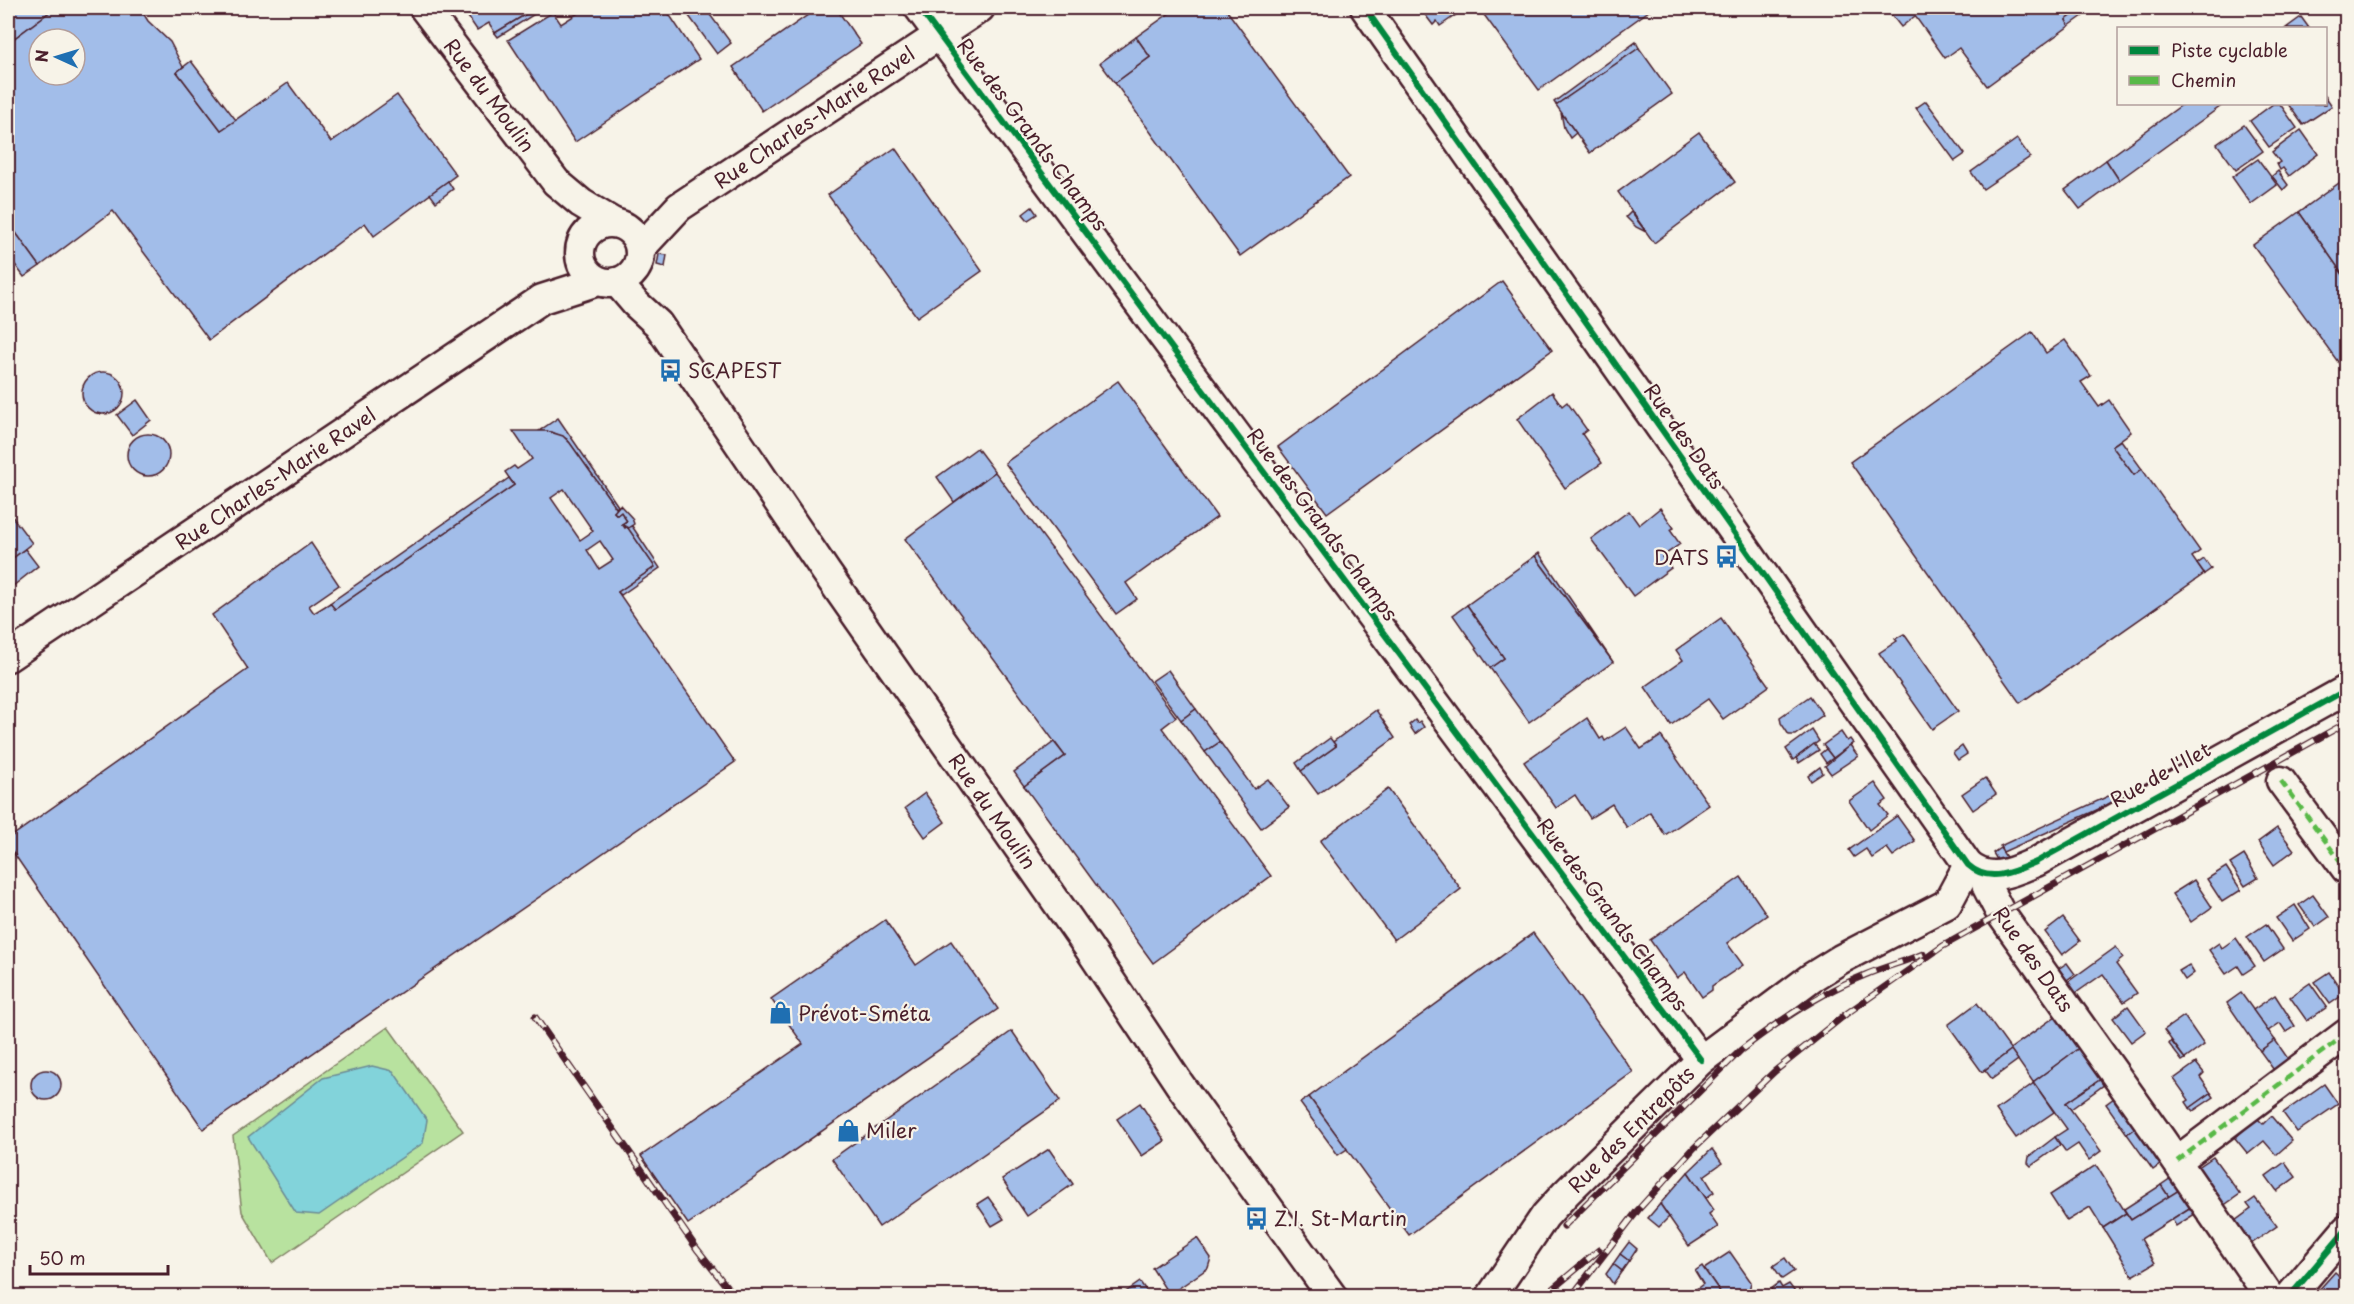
<svg xmlns="http://www.w3.org/2000/svg" width="2354" height="1304" font-family="'Playpen Sans',sans-serif">
	<rect width="100%" height="100%" fill="#f7f3e8"/>
	<filter id="ink" filterUnits="userSpaceOnUse"><feTurbulence type="fractalNoise" baseFrequency=".0167" numOctaves="2"/><feDisplacementMap in="SourceGraphic" scale="12" xChannelSelector="R" yChannelSelector="G"/><feConvolveMatrix kernelMatrix="1 2 1 2 8 2 1 2 1" color-interpolation-filters="sRGB"/></filter>
	<g filter="url(#ink)">
		<polygon fill="#b8e29f" stroke="#818065" stroke-width="1.5" points="388,1027 463,1131 272,1263 242,1212 233,1136"/>
		<polygon fill="#82d3da" stroke="#6c8b94" stroke-width="1.5" points="372,1066 393,1071 427,1120 423,1143 319,1215 296,1213 248,1137 323,1078"/>
		<g fill="#a2bde9" stroke="#4a1f2b" stroke-width="1.5" fill-rule="evenodd">
			<polygon points="8,8 55,8 8,43"/>
			<path d="M55,8H140L148,21L170,42L183,67L177,72L221,130L288,83L331,142L397,95L456,175L374,236L365,223L209,340L113,211L40,266L8,222V43ZM39,39H75V75H39Z"/>
			<polygon points="462,8 536,8 495,33 489,23 477,30"/>
			<polygon points="536,8 544,8 498,37 495,33"/>
			<polygon points="586,8 665,8 699,59 575,142 508,40 553,12 561,24"/>
			<polygon points="683,8 705,8 731,43 717,54"/>
			<polygon points="818,8 836,8 861,44 762,111 733,67"/>
			<polygon points="1177,8 1225,8 1349,177 1240,256 1115,83 1150,57 1136,37"/>
			<polygon points="1420,8 1466,8 1440,26 1437,21 1433,25"/>
			<polygon points="1479,8 1653,8 1539,90"/>
			<polygon points="1886,8 2063,8 2069,17 2066,20 2069,26 1987,86 1959,48 1945,58 1915,16 1901,27"/>
			<polygon points="2083,8 2094,8 2069,26 2066,20"/>
			<polygon points="2301,17 2309,28 2286,28"/>
			<polygon points="1136,37 1150,57 1115,83 1100,63"/>
			<polygon points="1636,42 1639,48 1556,105 1554,102"/>
			<polygon points="1639,48 1672,94 1590,153 1556,105"/>
			<polygon points="191,61 236,120 221,130 177,72"/>
			<polygon points="2326,97 2332,106 2303,125 2288,104 2326,104"/>
			<polygon points="1926,101 1965,154 1955,161 1916,108"/>
			<polygon points="2183,104 2224,104 2119,180 2106,160"/>
			<polygon points="2273,104 2280,104 2297,128 2269,147 2250,121"/>
			<polygon points="1561,113 1576,133 1570,138 1564,128"/>
			<polygon points="2244,125 2263,151 2236,170 2217,144"/>
			<polygon points="2301,130 2318,154 2289,176 2283,168 2280,170 2277,164 2280,162 2272,152"/>
			<polygon points="1699,132 1735,182 1654,243 1618,192"/>
			<polygon points="2017,139 2030,157 1983,189 1971,172"/>
			<polygon points="895,148 982,271 917,317 828,195"/>
			<polygon points="2258,159 2277,185 2251,204 2232,177"/>
			<polygon points="2106,160 2119,180 2080,209 2065,190"/>
			<polygon points="2278,171 2288,185 2283,190 2272,176"/>
			<polygon points="2346,178 2346,279 2299,212"/>
			<polygon points="448,181 453,189 436,202 430,194"/>
			<polygon points="1032,207 1037,214 1028,220 1023,214"/>
			<polygon points="1631,212 1646,232 1636,227 1626,217"/>
			<polygon points="2299,212 2346,279 2346,373 2253,245"/>
			<polygon points="8,222 40,266 24,277 8,255"/>
			<polygon points="659,254 667,255 665,267 657,265"/>
			<polygon points="1502,281 1552,350 1327,513 1278,447"/>
			<polygon points="2032,332 2046,353 2065,340 2091,376 2081,382 2099,407 2109,400 2131,432 2112,446 2134,475 2142,469 2200,551 2192,557 2204,574 2020,703 1850,462"/>
			<circle cx="103" cy="393" r="21"/>
			<polygon points="1118,381 1217,517 1126,583 1137,599 1116,614 1005,463"/>
			<polygon points="1552,392 1562,406 1567,402 1587,430 1582,434 1602,463 1565,488 1517,419"/>
			<polygon points="137,400 151,420 132,435 117,415"/>
			<polygon points="558,418 618,506 616,508 567,439 552,432 539,431"/>
			<path d="M513,431H547L563,436L570,443L616,508L617,510L614,512L617,515L621,512L627,521L622,524L625,528L627,526L655,567L618,592L735,762L203,1129L8,845V839L248,669L212,615L311,543L339,585L309,606L314,613L330,603L335,609L514,485L505,472L514,466L517,469L532,459ZM564,489L593,531L580,540L551,498ZM600,541L613,560L599,569L587,550Z"/>
			<circle cx="148" cy="455" r="21"/>
			<polygon points="2121,440 2142,469 2134,475 2112,446"/>
			<polygon points="977,448 995,472 954,502 937,477"/>
			<polygon points="995,472 1176,717 1162,728 1271,876 1153,963 1024,786 1065,756 905,539"/>
			<polygon points="509,478 514,485 335,609 330,603"/>
			<polygon points="620,505 632,518 634,524 628,528 622,524 627,521 621,512 617,515 614,512"/>
			<polygon points="1660,508 1674,528 1670,530 1680,544 1662,557 1671,568 1633,596 1591,539 1629,511 1639,525"/>
			<polygon points="8,511 32,543 8,562"/>
			<polygon points="632,526 660,568 621,595 618,592 655,567 628,528"/>
			<polygon points="25,549 38,566 8,590 8,562"/>
			<polygon points="1539,553 1613,662 1535,556"/>
			<polygon points="1535,556 1613,662 1529,722 1490,668 1504,658 1467,605"/>
			<polygon points="2204,559 2211,569 2204,574 2197,564"/>
			<polygon points="1467,605 1504,658 1490,668 1453,615"/>
			<polygon points="1721,618 1769,686 1723,719 1708,699 1671,725 1645,687 1683,660 1676,650"/>
			<polygon points="1904,634 1958,711 1932,729 1879,653 1897,641 1895,639"/>
			<polygon points="1168,670 1196,709 1181,720 1152,681"/>
			<polygon points="1810,696 1823,715 1795,735 1789,735 1781,723 1780,717"/>
			<polygon points="1196,709 1220,742 1205,752 1181,720"/>
			<polygon points="1376,710 1395,738 1318,794 1301,771 1336,746 1333,742"/>
			<polygon points="1587,718 1600,739 1603,737 1605,741 1626,727 1641,749 1661,736 1709,805 1665,835 1650,812 1627,828 1612,804 1590,818 1575,795 1556,808 1524,762"/>
			<polygon points="1415,720 1417,723 1420,721 1424,727 1415,734 1409,725"/>
			<polygon points="1812,730 1819,741 1793,760 1786,749"/>
			<polygon points="1841,732 1847,741 1850,739 1853,743 1833,758 1823,745"/>
			<polygon points="1330,738 1336,746 1301,771 1296,763"/>
			<polygon points="1054,742 1065,756 1024,786 1014,772"/>
			<polygon points="1220,742 1254,789 1268,779 1289,807 1261,828 1205,752"/>
			<polygon points="1814,744 1819,750 1799,763 1796,758"/>
			<polygon points="1850,745 1858,756 1831,774 1825,766"/>
			<polygon points="1962,746 1967,754 1958,760 1953,753"/>
			<polygon points="1826,749 1833,758 1826,763 1820,754"/>
			<polygon points="1820,767 1823,773 1811,781 1808,776"/>
			<polygon points="1985,778 1996,794 1973,810 1962,794"/>
			<polygon points="1875,783 1887,800 1880,805 1888,815 1869,830 1849,801"/>
			<polygon points="1388,789 1461,889 1394,940 1320,841"/>
			<polygon points="925,793 945,822 925,837 905,808"/>
			<polygon points="2115,793 2119,800 2003,852 2000,846"/>
			<polygon points="1897,816 1915,841 1893,856 1887,848 1872,858 1866,849 1854,857 1849,850"/>
			<polygon points="2277,828 2294,850 2274,865 2258,842"/>
			<polygon points="2000,848 2006,857 1999,863 1993,853"/>
			<polygon points="2244,855 2258,878 2245,886 2230,864"/>
			<polygon points="2226,867 2241,890 2222,902 2207,879"/>
			<polygon points="1741,877 1767,915 1727,943 1743,965 1712,986 1712,990 1702,997 1685,972 1677,978 1650,940"/>
			<polygon points="2194,880 2212,907 2191,922 2172,894"/>
			<polygon points="2313,895 2329,917 2315,927 2299,905"/>
			<polygon points="2295,905 2310,929 2292,941 2276,918"/>
			<polygon points="2063,918 2080,941 2062,955 2045,932"/>
			<polygon points="885,920 916,965 951,941 998,1009 688,1224 641,1156 803,1044 771,999"/>
			<polygon points="2266,924 2283,949 2264,962 2247,937"/>
			<polygon points="1533,933 1633,1072 1409,1235 1309,1097"/>
			<polygon points="2236,938 2255,966 2243,974 2238,966 2226,974 2209,950 2219,943 2222,948"/>
			<polygon points="2116,947 2123,958 2116,964 2137,993 2124,1002 2103,974 2073,995 2065,984"/>
			<polygon points="2067,963 2075,974 2064,982 2055,971"/>
			<polygon points="2189,965 2194,973 2185,980 2179,971"/>
			<polygon points="2329,972 2344,994 2330,1004 2314,982"/>
			<polygon points="2310,983 2327,1007 2307,1021 2290,997"/>
			<polygon points="2241,993 2275,1040 2260,1051 2227,1003"/>
			<polygon points="2275,995 2295,1026 2286,1032 2280,1023 2268,1031 2253,1010"/>
			<polygon points="1977,1003 2011,1050 1982,1072 1948,1025"/>
			<polygon points="2128,1006 2146,1031 2131,1042 2113,1018"/>
			<polygon points="2056,1016 2079,1048 2033,1082 2010,1049"/>
			<polygon points="2184,1016 2204,1045 2185,1059 2164,1030"/>
			<polygon points="1012,1031 1060,1101 879,1227 832,1159"/>
			<polygon points="2275,1040 2291,1063 2276,1073 2260,1051"/>
			<polygon points="2171,1041 2185,1059 2182,1061 2169,1044"/>
			<polygon points="2079,1048 2101,1079 2066,1103 2101,1151 2089,1160 2078,1144 2066,1152 2055,1137 2067,1129 2033,1082"/>
			<polygon points="2011,1050 2018,1060 1992,1079 1985,1070"/>
			<polygon points="2196,1063 2204,1073 2200,1077 2211,1093 2190,1108 2186,1102 2189,1100 2174,1079"/>
			<circle cx="46" cy="1085" r="15"/>
			<polygon points="2101,1079 2105,1084 2071,1109 2066,1103"/>
			<polygon points="2034,1083 2054,1112 2016,1138 1996,1110"/>
			<polygon points="2324,1084 2338,1104 2297,1132 2283,1113"/>
			<polygon points="2211,1093 2214,1097 2193,1111 2190,1108"/>
			<polygon points="1309,1097 1347,1149 1338,1155 1300,1103"/>
			<polygon points="2114,1098 2135,1128 2127,1134 2106,1104"/>
			<polygon points="1140,1103 1165,1141 1142,1156 1117,1119"/>
			<polygon points="2271,1116 2292,1141 2276,1155 2264,1141 2248,1154 2235,1138 2257,1118 2263,1124"/>
			<polygon points="2135,1128 2161,1164 2153,1170 2127,1134"/>
			<polygon points="2055,1137 2060,1145 2031,1166 2028,1163 2029,1157"/>
			<polygon points="1049,1149 1073,1184 1027,1216 1002,1179"/>
			<polygon points="1712,1149 1722,1163 1704,1176 1714,1192 1706,1198 1688,1172"/>
			<polygon points="2213,1157 2240,1194 2223,1206 2197,1168"/>
			<polygon points="2285,1162 2296,1177 2277,1191 2266,1176"/>
			<polygon points="2096,1165 2126,1213 2103,1228 2090,1207 2067,1221 2050,1195"/>
			<polygon points="1688,1172 1714,1210 1709,1214 1718,1227 1689,1246 1660,1204"/>
			<polygon points="2171,1178 2179,1190 2169,1197 2161,1185"/>
			<polygon points="2161,1185 2169,1197 2131,1220 2124,1209"/>
			<polygon points="2179,1190 2191,1207 2141,1239 2155,1263 2133,1276 2103,1228 2126,1213 2131,1220"/>
			<polygon points="988,1197 1004,1219 992,1226 977,1204"/>
			<polygon points="2255,1198 2277,1226 2251,1244 2235,1221 2251,1209 2247,1204"/>
			<polygon points="1660,1204 1669,1217 1659,1227 1648,1218"/>
			<polygon points="2191,1207 2195,1214 2176,1226 2172,1219"/>
			<polygon points="1197,1238 1211,1258 1208,1268 1169,1295 1152,1268"/>
			<polygon points="1629,1242 1637,1249 1629,1261 1620,1254"/>
			<polygon points="1730,1252 1751,1282 1748,1296 1723,1296 1704,1269"/>
			<polygon points="1620,1254 1629,1261 1622,1271 1613,1264"/>
			<polygon points="1785,1258 1794,1271 1782,1279 1773,1266"/>
			<polygon points="1613,1264 1622,1271 1613,1284 1606,1274"/>
			<polygon points="1702,1266 1704,1269 1723,1296 1689,1296 1688,1295 1703,1284 1695,1271"/>
			<polygon points="2335,1272 2346,1282 2346,1296 2324,1296 2318,1291"/>
			<polygon points="1140,1282 1150,1296 1120,1296"/>
			<polygon points="1779,1283 1782,1288 1789,1284 1798,1296 1769,1296 1773,1293 1771,1289"/>
		</g>
		<g fill="none" stroke-linecap="round" stroke-linejoin="round">
			<defs>
				<g id="minor">
					<polyline points="424,8 556,182 581,203 614,223"/>
					<polyline points="919,8 1701,1060"/>
					<path d="M1365,8L1968,865C1989,884 2013,872 2036,862L2346,690"/>
					<circle cx="610" cy="253" r="30"/>
					<polyline points="640,249 679,207 980,8"/>
					<polyline points="617,282 635,303 658,324 826,572 1088,947 1180,1085 1332,1296"/>
					<polyline points="8,657 542,299 598,281"/>
					<polyline points="2281,781 2346,869"/>
					<polyline points="1985,875 1987,887 2001,914 2161,1139 2269,1296"/>
					<polyline points="2177,1161 2346,1034"/>
					<polyline points="1491,1296 1545,1216 1566,1193 1701,1060 1812,977 1841,959 1947,904 1968,865"/>
					<polyline points="2290,1296 2346,1230"/>
				</g>
			</defs>
			<use href="#minor" stroke="#4a1f2b" stroke-width="33"/>
			<use href="#minor" stroke="#f7f3e8" stroke-width="28"/>
			<defs>
				<g id="rail">
					<polyline points="535,1017 697,1249 734,1296"/>
					<path d="M1564,1226L1741,1050C1780,1020 1820,993 1865,975C1884,967 1904,962 1923,954"/>
					<polyline points="1544,1296 1599,1250"/>
					<polyline points="1572,1296 1638,1210 1694,1148 1775,1071 1846,1014 1943,946 2346,723"/>
				</g>
			</defs>
			<use href="#rail" stroke="#4a1f2b" stroke-width="7"/>
			<use href="#rail" stroke="#f7f3e8" stroke-width="4.5" stroke-dasharray="14" stroke-linecap="butt"/>
			<g stroke="#58b947" stroke-width="4.5" stroke-dasharray="9 4.5" stroke-linecap="butt">
				<polyline points="2281,781 2346,869"/>
				<polyline points="2177,1161 2346,1034"/>
			</g>
			<defs>
				<g id="cycleway">
					<polyline points="919,8 1701,1060"/>
					<path d="M1365,8L1968,865C1989,884 2013,872 2036,862L2346,690"/>
					<polyline points="2290,1296 2346,1230"/>
				</g>
			</defs>
			<use href="#cycleway" stroke="#f7f3e8" stroke-width="10"/>
			<use href="#cycleway" stroke="#00873e" stroke-width="6"/>
		</g>
	</g>
	<defs>
		<symbol id="bus-bare" viewBox="-9 -9 18 18"><path d="M-5-6H5V4H4V6H2V4H-2V6H-4V4H-5ZM-3.5-4V0h7V-4ZM-3.5 1.2v1.5H-2V1.2ZM2 1.2v1.5H3.5V1.2Z" fill="#1f6fb2" stroke="#f7f3e8" stroke-width="2.5" paint-order="stroke"/></symbol>
		<symbol id="shop-bare" viewBox="-9 -9 18 18"><path d="M-5-2.5h2.3a2.7 3.5 0 0 1 5.4 0H5L5.5 6h-11ZM-1.5-2.5h3a1.5 2.3 0 0 0-3 0Z" fill="#1f6fb2" stroke="#f7f3e8" stroke-width="2.5" paint-order="stroke"/></symbol>
	</defs>
	<g fill-rule="evenodd">
		<use href="#bus-bare" x="654" y="354" width="33" height="33"/>
		<use href="#bus-bare" x="1710" y="540" width="33" height="33"/>
		<use href="#shop-bare" x="764" y="996" width="33" height="33"/>
		<use href="#shop-bare" x="832" y="1114" width="33" height="33"/>
		<use href="#bus-bare" x="1240" y="1202" width="33" height="33"/>
	</g>
	<g text-anchor="middle" dominant-baseline="central" stroke-width="4.5" stroke-linejoin="round" paint-order="stroke">
		<g font-size="20" fill="#4a1f2b" stroke="#f7f3e8">
			<text transform="translate(490 95) rotate(53)">Rue du Moulin</text>
			<text transform="translate(814 117) rotate(-34)">Rue Charles-Marie Ravel</text>
			<text transform="translate(1033 134) rotate(53)">Rue des Grands Champs</text>
			<text transform="translate(1685 436) rotate(55)">Rue des Dats</text>
			<text transform="translate(275 478) rotate(-34)">Rue Charles-Marie Ravel</text>
			<text transform="translate(1323 524) rotate(53)">Rue des Grands Champs</text>
			<text transform="translate(2160 774) rotate(-29)">Rue de l'Ilet</text>
			<text transform="translate(993 811) rotate(55)">Rue du Moulin</text>
			<text transform="translate(1613 914) rotate(53)">Rue des Grands Champs</text>
			<text transform="translate(2034 959) rotate(55)">Rue des Dats</text>
			<text transform="translate(1631 1129) rotate(-45)">Rue des Entrepôts</text>
		</g>
		<g font-size="20" fill="#4a1f2b" stroke="#f7f3e8" text-anchor="start">
			<text x="688" y="370">SCAPEST</text>
			<text x="1709" y="557" text-anchor="end">DATS</text>
			<text x="798" y="1013">Prévot-Sméta</text>
			<text x="866" y="1130">Miler</text>
			<text x="1274" y="1218">Z.I. St-Martin</text>
		</g>
	</g>
	<rect width="2354" height="1304" fill="none" stroke="#f7f3e8" stroke-width="30"/>
	<rect x="15" y="15" width="2324" height="1274" fill="none" stroke="#4a1f2b" stroke-width="2" filter="url(#ink)"/>
	<rect x="2117" y="27" width="210" height="78" fill="#f7f3e8" stroke="#b29e9c" stroke-width="1.5"/>
	<rect x="2129" y="46" width="30" height="9" fill="#00873e" stroke="#b29e9c" stroke-width="1.5"/>
	<text x="2171" y="57" font-size="18" fill="#4a1f2b">Piste cyclable</text>
	<rect x="2129" y="76" width="30" height="9" fill="#58b947" stroke="#b29e9c" stroke-width="1.5"/>
	<text x="2171" y="87" font-size="18" fill="#4a1f2b">Chemin</text>
	<g transform="translate(57 57) rotate(274)"><circle r="28" fill="#f7f3e8" stroke="#b29e9c" stroke-width="1.5"/>
	<path d="M0-4.5L10 22L0 15L-10 22Z" fill="#1f6fb2"/>
	<text y="-9" font-size="16" font-weight="bold" text-anchor="middle" fill="#4a1f2b">N</text>
	</g>
	<path d="M30 1265v9h138v-9" fill="none" stroke="#4a1f2b" stroke-width="3"/>
	<text x="39" y="1265" font-size="18" fill="#4a1f2b" stroke="#f7f3e8" stroke-width="4.5" paint-order="stroke">50 m</text>
</svg>
